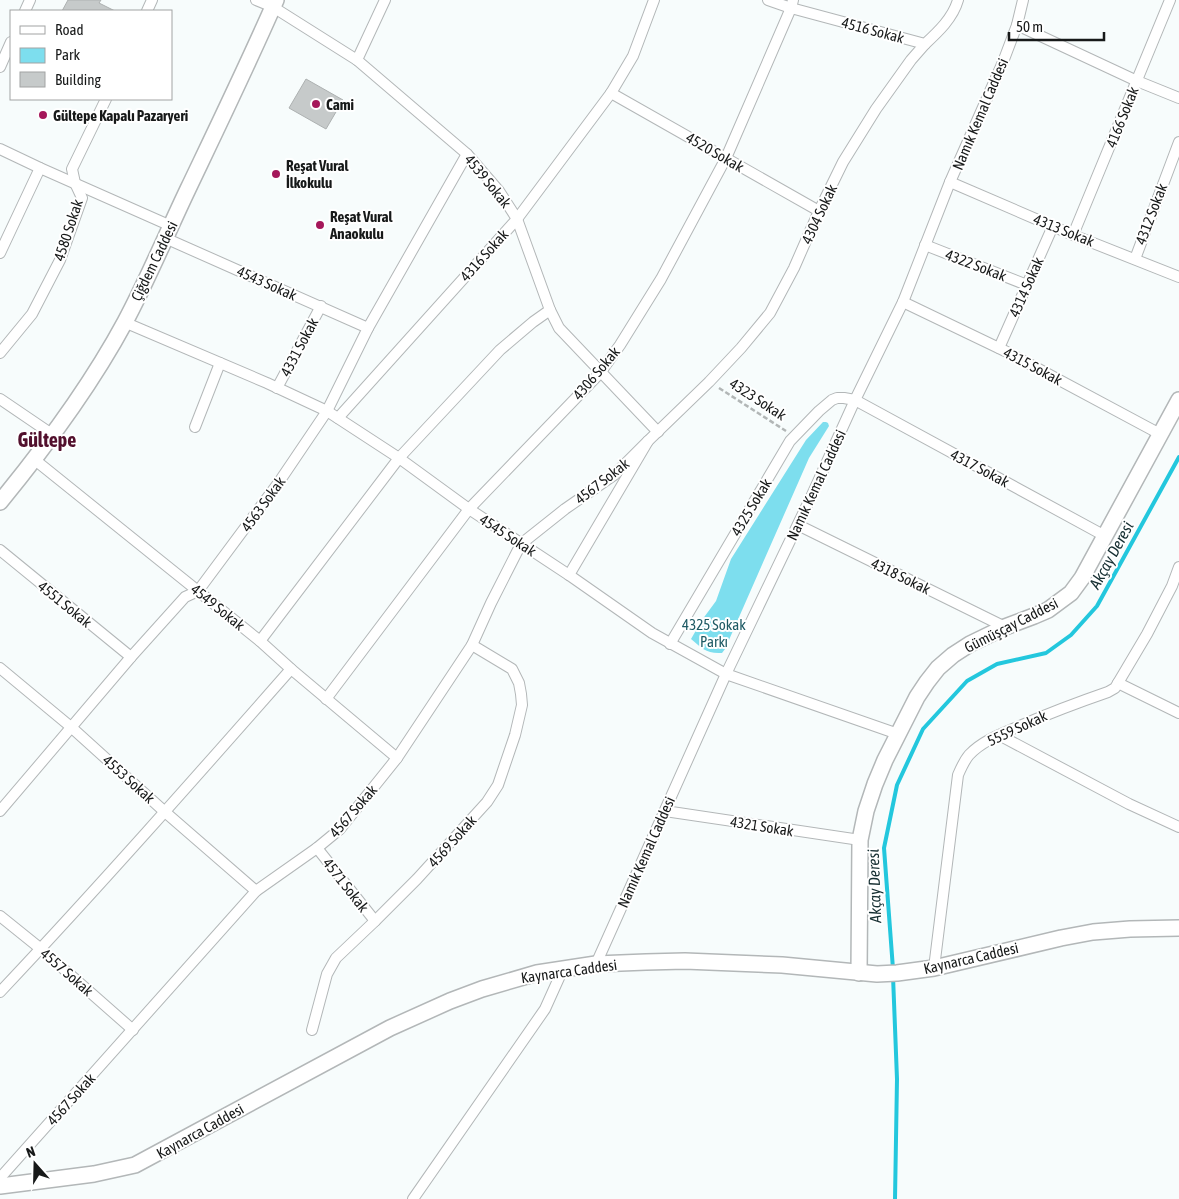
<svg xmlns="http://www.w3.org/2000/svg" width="1179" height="1199" font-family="'Asap Condensed',sans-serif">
	<rect width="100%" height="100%" fill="#f7fcfc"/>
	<path fill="#7ddeee" d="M823,422H826L828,423L829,426L809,458L725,649L722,653C706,654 702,648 691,639L702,620L716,601L731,559L806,440Z"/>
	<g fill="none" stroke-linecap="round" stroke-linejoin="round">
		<g stroke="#23c7dd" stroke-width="4">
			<polyline points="893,969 884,848 897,785 923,729 967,681 997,664 1046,653 1071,635 1097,606 1179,457"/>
			<polyline points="893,976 897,1079 895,1199"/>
		</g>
	</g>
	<g fill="#c6caca" stroke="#adb1b1">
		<polygon points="68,0 101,0 99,3 115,11 62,11"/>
		<polygon points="306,79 343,100 326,129 289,108"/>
	</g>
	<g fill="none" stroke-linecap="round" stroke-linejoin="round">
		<defs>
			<g id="street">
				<polyline points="256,0 273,7 357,60 467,154 499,191 517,219 550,310 559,328 658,432"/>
				<path d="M768,0L791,8L925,44C938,32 953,18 958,0"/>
				<polyline points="25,11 30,0"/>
				<polyline points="147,11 152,0"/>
				<polyline points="1017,25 1137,81 1179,98"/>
				<polyline points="357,60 385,0"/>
				<polyline points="0,67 11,42"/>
				<polyline points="611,93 819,211"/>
				<polyline points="0,149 40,168 171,226"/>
				<polyline points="950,182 1073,235 1179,277"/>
				<polyline points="1073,235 1170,0"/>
				<polyline points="165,238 368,328"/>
				<polyline points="925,245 1027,285"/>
				<polyline points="0,253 40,168"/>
				<polyline points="1135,259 1179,142"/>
				<polyline points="903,302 1005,351 1160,434"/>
				<polyline points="124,322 267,383 327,411 399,458 469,509 569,575 652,633 726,674 898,734"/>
				<polyline points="999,348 1053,226"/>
				<polyline points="0,353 32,314 60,260 82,198 75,183 72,169 106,99"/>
				<polyline points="277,388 321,306"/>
				<polyline points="0,399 53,435"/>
				<polyline points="338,418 517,219 611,93 633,56 654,0"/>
				<polyline points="195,427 220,363"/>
				<polyline points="35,460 260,641 291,669 397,758"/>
				<polyline points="798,525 1005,627"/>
				<polyline points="0,550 131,657"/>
				<polyline points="569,575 648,441 709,382 741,348 770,313 794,268 819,211 843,162 876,109 911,60 925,44"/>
				<polyline points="260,641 399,458 500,350 533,322 550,310"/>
				<polyline points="670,644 790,441 819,411 832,400 837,398 844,398 855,400 1105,536"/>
				<polyline points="0,668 71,727 165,812 256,891"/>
				<polyline points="1118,683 1179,713"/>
				<polyline points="326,699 469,509 600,373 620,345 661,279 726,158 791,8 793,0"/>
				<polyline points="999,735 1129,804 1179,827"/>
				<polyline points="0,811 131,657 185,597 198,591 279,482 327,411 368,328 467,154"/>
				<polyline points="665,811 860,840"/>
				<polyline points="317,848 375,921"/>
				<polyline points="0,916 41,949 133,1030"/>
				<polyline points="596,964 726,674 811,497 855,400 903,302 950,182 1003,62 1017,25 1023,0"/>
				<path d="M934,968L958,775C961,768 964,761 969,755C983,740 1004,733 1022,725C1050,713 1079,702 1108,692L1115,688L1147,634L1172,586L1179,567"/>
				<path d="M0,992C99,887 195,778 291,669"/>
				<polyline points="312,1030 327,974 336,958 375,921 417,879 487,802 498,785 515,735 522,705 521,694 519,683 512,669 472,645"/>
				<polyline points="0,1178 256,891 317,848 340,829 397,758 472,645 491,603 521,544 565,509 614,475 648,441"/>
				<polyline points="413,1199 545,1009 563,969"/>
			</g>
			<g id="secondary">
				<path d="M0,502C46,446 90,387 125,322C148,279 167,233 188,189C218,126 248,64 276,0"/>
				<polyline points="859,973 860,840 866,811 875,784 885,760 917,697 927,682 938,668 953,655 970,644 1005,627 1034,616 1048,610 1071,593 1082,578 1179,400"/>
				<polyline points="0,1186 94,1174 135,1165 390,1028 450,1001 482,989 537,973 596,964 646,962 685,961 782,965 877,974 897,973 934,968 1061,938 1093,932 1130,929 1179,928"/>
			</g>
		</defs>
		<use href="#street" stroke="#b3b7b8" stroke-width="12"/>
		<use href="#secondary" stroke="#b3b7b8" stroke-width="18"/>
		<polyline stroke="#b2b6b6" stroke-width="2.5" stroke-dasharray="5 2.5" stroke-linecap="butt" points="719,388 786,431"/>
		<use href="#street" stroke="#fff" stroke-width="10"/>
		<use href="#secondary" stroke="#fff" stroke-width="15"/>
	</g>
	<g fill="#a5175a" stroke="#fff" stroke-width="2">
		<circle cx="316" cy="104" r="5"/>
		<circle cx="43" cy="115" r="5"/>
		<circle cx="276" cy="174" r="5"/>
		<circle cx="320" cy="225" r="5"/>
	</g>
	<g text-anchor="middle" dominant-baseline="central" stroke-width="4" stroke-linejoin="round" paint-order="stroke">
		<g font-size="15" fill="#171919" stroke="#fff">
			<text transform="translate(873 30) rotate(15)">4516 Sokak</text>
			<text transform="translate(980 114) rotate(-67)">Namık Kemal Caddesi</text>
			<text transform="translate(1122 117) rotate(-68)">4166 Sokak</text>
			<text transform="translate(715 152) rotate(30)">4520 Sokak</text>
			<text transform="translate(488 181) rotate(51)">4539 Sokak</text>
			<text transform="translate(819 214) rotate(-65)">4304 Sokak</text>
			<text transform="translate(1151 214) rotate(-69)">4312 Sokak</text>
			<text transform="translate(68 230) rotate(-72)">4580 Sokak</text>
			<text transform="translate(1064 230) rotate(22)">4313 Sokak</text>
			<text transform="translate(484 255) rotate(-48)">4316 Sokak</text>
			<text transform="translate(154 261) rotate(-64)">Çiğdem Caddesi</text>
			<text transform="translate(976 265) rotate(21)">4322 Sokak</text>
			<text transform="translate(267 283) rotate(24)">4543 Sokak</text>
			<text transform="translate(1026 287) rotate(-66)">4314 Sokak</text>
			<text transform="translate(299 347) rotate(-62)">4331 Sokak</text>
			<text transform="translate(1033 366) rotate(28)">4315 Sokak</text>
			<text transform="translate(596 373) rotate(-50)">4306 Sokak</text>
			<text transform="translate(758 399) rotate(33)">4323 Sokak</text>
			<text transform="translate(980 468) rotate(28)">4317 Sokak</text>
			<text transform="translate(602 481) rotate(-38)">4567 Sokak</text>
			<text transform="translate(816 485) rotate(-65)">Namık Kemal Caddesi</text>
			<text transform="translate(263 504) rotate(-54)">4563 Sokak</text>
			<text transform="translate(751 507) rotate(-59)">4325 Sokak</text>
			<text transform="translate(508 535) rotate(33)">4545 Sokak</text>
			<text transform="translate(901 576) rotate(26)">4318 Sokak</text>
			<text transform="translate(65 604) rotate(39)">4551 Sokak</text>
			<text transform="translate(218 607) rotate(39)">4549 Sokak</text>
			<text transform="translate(1011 625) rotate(-27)">Gümüşçay Caddesi</text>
			<text transform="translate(1017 728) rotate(-25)">5559 Sokak</text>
			<text transform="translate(129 779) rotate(42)">4553 Sokak</text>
			<text transform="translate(353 811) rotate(-49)">4567 Sokak</text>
			<text transform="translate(762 826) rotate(9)">4321 Sokak</text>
			<text transform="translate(452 841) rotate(-48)">4569 Sokak</text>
			<text transform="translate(646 852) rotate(-66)">Namık Kemal Caddesi</text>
			<text transform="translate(346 885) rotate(52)">4571 Sokak</text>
			<text transform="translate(971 958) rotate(-13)">Kaynarca Caddesi</text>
			<text transform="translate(569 971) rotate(-8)">Kaynarca Caddesi</text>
			<text transform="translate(67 972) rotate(41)">4557 Sokak</text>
			<text transform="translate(71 1099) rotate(-48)">4567 Sokak</text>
			<text transform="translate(200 1131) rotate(-29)">Kaynarca Caddesi</text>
		</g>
		<g font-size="15" font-weight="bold" fill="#171919" stroke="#fff" text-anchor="start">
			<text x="326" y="104">Cami</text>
			<text x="53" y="115">Gültepe Kapalı Pazaryeri</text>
			<text x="286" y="165">Reşat Vural<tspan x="286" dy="17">İlkokulu</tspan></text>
			<text x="330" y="216">Reşat Vural<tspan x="330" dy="17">Anaokulu</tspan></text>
		</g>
		<g font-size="15" fill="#1e5a64" stroke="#fff">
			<text x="714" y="624">4325 Sokak<tspan x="714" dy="17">Parkı</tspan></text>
		</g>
		<g font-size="16" font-style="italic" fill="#162f32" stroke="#fff">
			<text transform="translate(1111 555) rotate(-61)">Akçay Deresi</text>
			<text transform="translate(874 886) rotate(-92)">Akçay Deresi</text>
		</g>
		<g font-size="20" font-weight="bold" fill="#52102d" stroke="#fff">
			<text x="47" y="439">Gültepe</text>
		</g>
	</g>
	<rect x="10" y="10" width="162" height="90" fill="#ffffff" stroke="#a2a3a3"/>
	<rect x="20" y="26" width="25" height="8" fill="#ffffff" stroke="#a2a3a3"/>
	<text x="55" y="35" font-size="15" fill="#171919">Road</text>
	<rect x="20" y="48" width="25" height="15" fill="#7ddeee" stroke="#a2a3a3"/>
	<text x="55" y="60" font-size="15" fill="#171919">Park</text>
	<rect x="20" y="72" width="25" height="15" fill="#c6caca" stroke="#a2a3a3"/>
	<text x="55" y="85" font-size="15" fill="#171919">Building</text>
	<g transform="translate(35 1164) rotate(340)" stroke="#ffffff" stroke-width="4" paint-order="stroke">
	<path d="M0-4L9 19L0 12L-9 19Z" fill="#171919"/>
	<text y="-8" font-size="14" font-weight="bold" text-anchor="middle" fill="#171919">N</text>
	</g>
	<path d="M1009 32v8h95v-8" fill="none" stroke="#171919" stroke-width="2.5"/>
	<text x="1016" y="32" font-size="15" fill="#171919" stroke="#ffffff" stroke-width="4" paint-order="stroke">50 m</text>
</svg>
